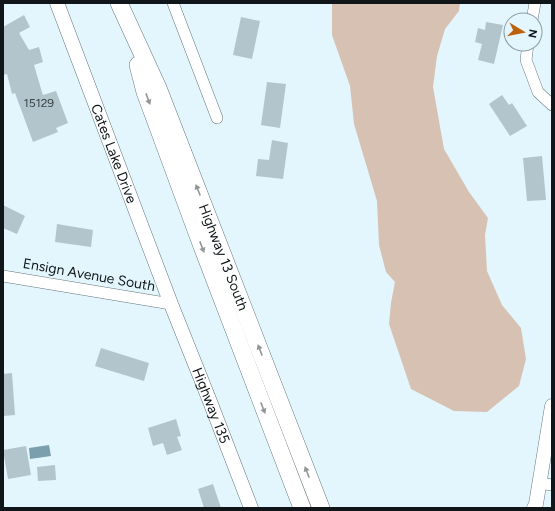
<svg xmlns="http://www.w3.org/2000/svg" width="555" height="511" font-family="Figtree,sans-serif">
	<rect width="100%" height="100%" fill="#e3f6fd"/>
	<polygon fill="#d7c1b3" points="332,3 460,3 459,11 445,29 437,56 433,87 444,149 469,192 488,218 485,235 487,271 502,305 521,328 526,359 519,386 487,412 454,411 411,389 389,324 391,303 395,282 386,272 379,245 377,201 354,124 350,86 332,35"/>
	<polygon fill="#7c9fad" points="49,445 51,456 30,459 29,448"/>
	<g fill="#b3c5cc">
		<polygon points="24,15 30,27 19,33 29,50 39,47 43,62 34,65 42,92 43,95 56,91 68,123 56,128 58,132 33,142 15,93 12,94 7,74 3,75 3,27"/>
		<polygon points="241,17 260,21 252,59 233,55"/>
		<polygon points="486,22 503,25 494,64 478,60 482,44 475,42 478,28 485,30"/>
		<polygon points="267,82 286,84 280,128 261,125"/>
		<polygon points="502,95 509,105 512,103 527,126 510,136 489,104"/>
		<polygon points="272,140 288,143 283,179 256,176 258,159 269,160"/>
		<polygon points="542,156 546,200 527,201 523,158"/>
		<polygon points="3,205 25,216 17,234 3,228"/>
		<polygon points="57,224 93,230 91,247 55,242"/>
		<polygon points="101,348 149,363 144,381 95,366"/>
		<polygon points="12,373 15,415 3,416 3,374"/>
		<polygon points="176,419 181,436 177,437 182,450 167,455 163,443 153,446 148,428"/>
		<polygon points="26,446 31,475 8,479 3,450"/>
		<polygon points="55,465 56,480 38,481 37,467"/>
		<polygon points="213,484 221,508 204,508 198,489"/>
	</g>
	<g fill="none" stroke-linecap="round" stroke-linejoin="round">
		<defs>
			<g id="minor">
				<polyline points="173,3 217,118"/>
				<polyline points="532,20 535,3"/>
				<polyline points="528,44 526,60 538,92 552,105"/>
				<polyline points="3,276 171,304"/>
				<polyline points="539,483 552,485"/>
			</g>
			<g id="tertiary">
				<path id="s1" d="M57,3L171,304L209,399L251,508"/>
				<polyline points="534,508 536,504 552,406"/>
			</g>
			<g id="primary">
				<path id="s2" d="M119,3L158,88L321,508"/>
				<polyline points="138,65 145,92 200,241 302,508"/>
			</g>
		</defs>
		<use href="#minor" stroke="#65767c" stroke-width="12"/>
		<use href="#tertiary" stroke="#65767c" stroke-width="15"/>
		<use href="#primary" stroke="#65767c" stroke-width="18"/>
		<use href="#minor" stroke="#fff" stroke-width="11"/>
		<use href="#tertiary" stroke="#fff" stroke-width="14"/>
		<use href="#primary" stroke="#fff" stroke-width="17"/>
	</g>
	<defs><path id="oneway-solid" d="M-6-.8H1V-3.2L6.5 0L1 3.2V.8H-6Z"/></defs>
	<g fill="#939697">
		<use href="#oneway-solid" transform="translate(148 99) rotate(70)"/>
		<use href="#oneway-solid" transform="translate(198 190) rotate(-112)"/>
		<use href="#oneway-solid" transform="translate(202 247) rotate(69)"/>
		<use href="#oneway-solid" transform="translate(260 350) rotate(-111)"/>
		<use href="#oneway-solid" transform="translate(263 408) rotate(69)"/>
		<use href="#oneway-solid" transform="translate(307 472) rotate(-111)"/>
	</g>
	<g text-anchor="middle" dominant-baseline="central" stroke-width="3.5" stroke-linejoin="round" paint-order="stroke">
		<g font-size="12" fill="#384145">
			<text x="39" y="103">15129</text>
		</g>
		<g font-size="14" fill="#0f1518" stroke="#e3f6fd">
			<text stroke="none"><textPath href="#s1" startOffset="161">Cates Lake Drive</textPath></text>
			<text stroke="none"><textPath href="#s2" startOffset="275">Highway 13 South</textPath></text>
			<text transform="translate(89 275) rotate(10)">Ensign Avenue South</text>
			<text stroke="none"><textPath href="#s1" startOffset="431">Highway 135</textPath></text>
		</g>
	</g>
	<rect width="555" height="511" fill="none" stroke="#0f1518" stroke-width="8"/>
	<g transform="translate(523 32) rotate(100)"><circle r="19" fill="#e3f6fd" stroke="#8e9ca1"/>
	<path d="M0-3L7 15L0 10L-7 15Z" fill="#bd620a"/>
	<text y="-6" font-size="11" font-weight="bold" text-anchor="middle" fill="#0f1518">N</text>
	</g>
</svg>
